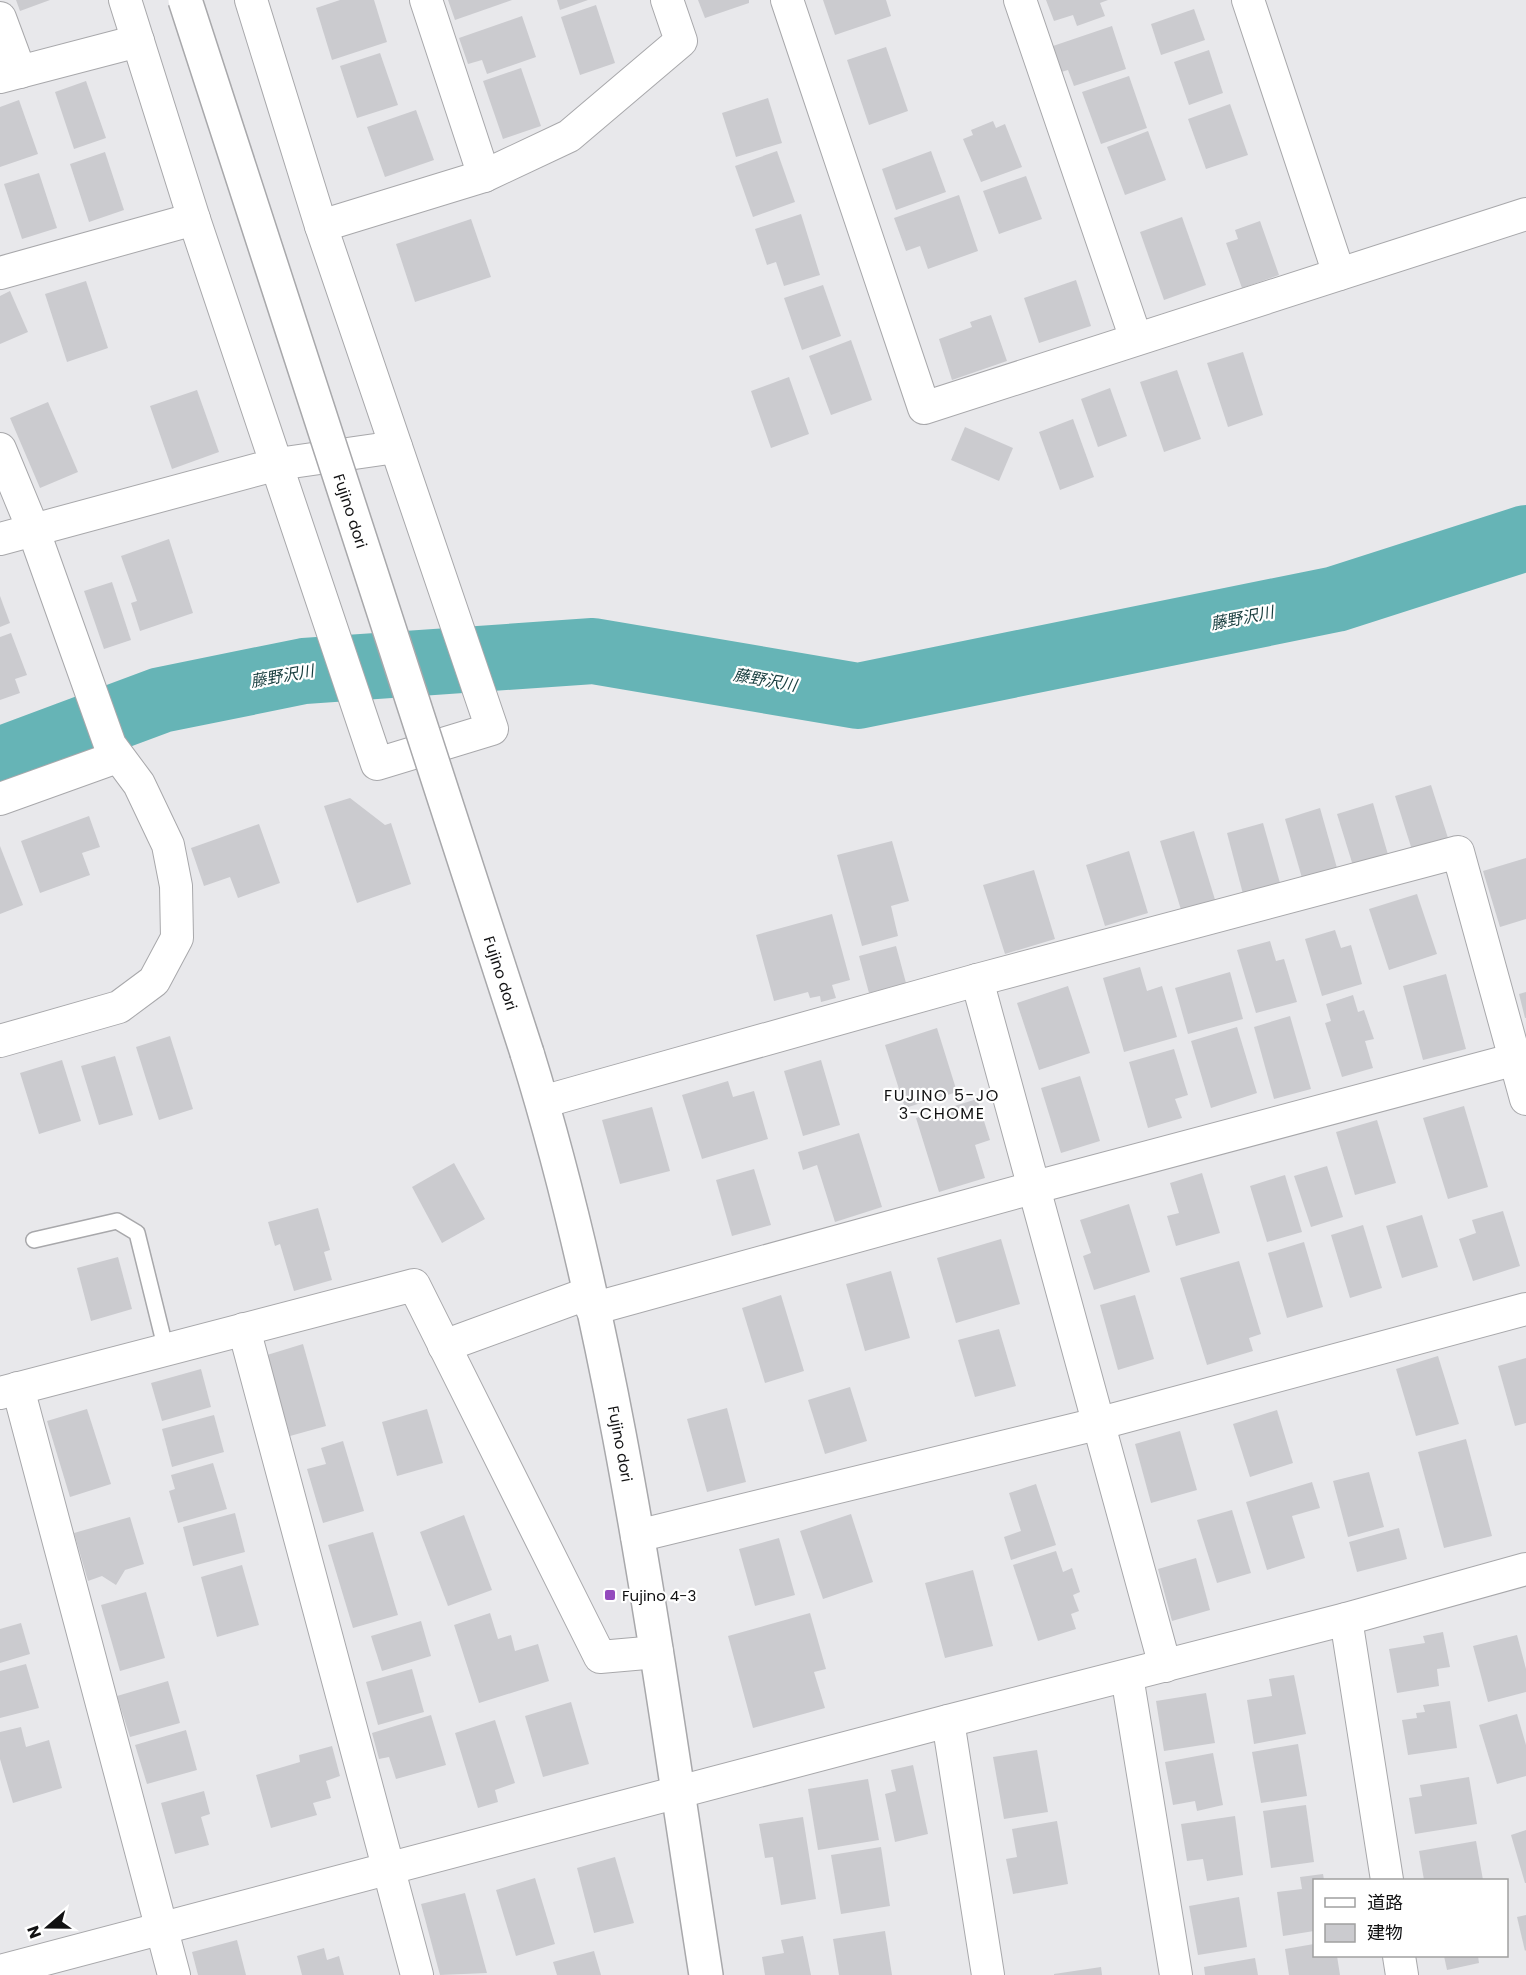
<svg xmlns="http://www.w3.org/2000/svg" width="1526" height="1975" font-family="Poppins,'Noto Sans JP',sans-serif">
	<rect width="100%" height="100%" fill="#e8e8eb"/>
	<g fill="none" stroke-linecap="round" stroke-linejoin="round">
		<polyline stroke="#66b4b6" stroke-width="66" points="0,760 161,700 304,671 593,651 858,696 1336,599 1526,538"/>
	</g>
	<g fill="#cbcbcf">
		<polygon points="16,0 50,0 20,11"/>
		<polygon points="340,0 374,0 387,42 332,60 316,8"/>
		<polygon points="448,0 512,0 455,20"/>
		<polygon points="557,0 588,0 560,10"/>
		<polygon points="698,0 749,0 749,3 705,18"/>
		<polygon points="823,0 886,0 891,16 835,35"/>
		<polygon points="1046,0 1108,0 1100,3 1105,16 1077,26 1073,15 1054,21"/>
		<polygon points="596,5 615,63 580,75 561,17"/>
		<polygon points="1194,9 1205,40 1161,55 1151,24"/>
		<polygon points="522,16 536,57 487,74 482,60 468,64 459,38"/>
		<polygon points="1112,26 1126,69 1074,86 1068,70 1061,72 1053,46"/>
		<polygon points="886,47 908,111 869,125 847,60"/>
		<polygon points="1209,50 1223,93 1189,105 1174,62"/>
		<polygon points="380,53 398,105 357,118 340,66"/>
		<polygon points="521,68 541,126 503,139 483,81"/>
		<polygon points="1129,76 1147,128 1101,144 1082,92"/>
		<polygon points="86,81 106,138 74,149 55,92"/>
		<polygon points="768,98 782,143 736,157 722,113"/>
		<polygon points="19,100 38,154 0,167 0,107"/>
		<polygon points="1230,104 1248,155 1206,169 1188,119"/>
		<polygon points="416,110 434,160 385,177 367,127"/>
		<polygon points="993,121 996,128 1005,124 1022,167 981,182 963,139 973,135 971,130"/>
		<polygon points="1148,131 1166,180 1125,195 1107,147"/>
		<polygon points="777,151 795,202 753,217 735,166"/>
		<polygon points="931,151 946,192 896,210 882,169"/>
		<polygon points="105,152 124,210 89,222 70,164"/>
		<polygon points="39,173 57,228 22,239 4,184"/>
		<polygon points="1026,176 1042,219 999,234 983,191"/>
		<polygon points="959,195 978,251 928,269 920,246 906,251 894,218"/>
		<polygon points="801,214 820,275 784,286 776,262 767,265 755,229"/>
		<polygon points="1182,217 1206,285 1164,300 1140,232"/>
		<polygon points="471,219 491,277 415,302 396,244"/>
		<polygon points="1260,221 1279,275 1242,288 1226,243 1238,239 1235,230"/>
		<polygon points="1076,280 1091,326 1039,343 1024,298"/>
		<polygon points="86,281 108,348 67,362 45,294"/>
		<polygon points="823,285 841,336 802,350 784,298"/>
		<polygon points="10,291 28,332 0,344 0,296"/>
		<polygon points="991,315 1007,361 952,380 939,339 972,327 970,322"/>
		<polygon points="851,340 872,400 831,415 809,356"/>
		<polygon points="1243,352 1263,415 1228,427 1207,363"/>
		<polygon points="1177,370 1201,439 1164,452 1140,382"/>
		<polygon points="789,377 809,434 771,448 751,391"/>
		<polygon points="1110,388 1127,436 1098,447 1081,399"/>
		<polygon points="197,390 219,452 172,469 150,406"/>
		<polygon points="48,402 78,472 40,488 10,418"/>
		<polygon points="1073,419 1094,477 1060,490 1039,432"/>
		<polygon points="965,427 1013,448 999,481 951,460"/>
		<polygon points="169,539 193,613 140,631 131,603 137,601 121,556"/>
		<polygon points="112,582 131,640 104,649 84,591"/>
		<polygon points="0,596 10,623 0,627"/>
		<polygon points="11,633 27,675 15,679 20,693 0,700 0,637"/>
		<polygon points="1431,785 1448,838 1412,850 1395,796"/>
		<polygon points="350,798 385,825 391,823 411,884 357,903 324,806"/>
		<polygon points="1373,803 1389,858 1354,869 1337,814"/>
		<polygon points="1320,808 1337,868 1302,878 1285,819"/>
		<polygon points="89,816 100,847 82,853 90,875 40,893 21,841"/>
		<polygon points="1263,823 1280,883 1243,894 1227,833"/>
		<polygon points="259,824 280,883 238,898 230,877 204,886 191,848"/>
		<polygon points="1194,831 1216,903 1182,913 1160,841"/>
		<polygon points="892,841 909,901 891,906 898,936 862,946 837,855"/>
		<polygon points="0,846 23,905 0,914"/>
		<polygon points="1129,851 1148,913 1105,926 1086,865"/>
		<polygon points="1526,858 1526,919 1500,927 1483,871"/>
		<polygon points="1034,870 1055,939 1005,954 983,885"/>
		<polygon points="1417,894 1437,954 1389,970 1369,909"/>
		<polygon points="832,914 850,980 832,985 836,998 821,1002 820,996 810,998 808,992 774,1001 756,935"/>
		<polygon points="1335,930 1341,948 1351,945 1362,984 1322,996 1305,939"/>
		<polygon points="1270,941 1276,961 1284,959 1297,1002 1256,1013 1237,950"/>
		<polygon points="896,946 906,983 869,993 859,956"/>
		<polygon points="1140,967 1147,991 1162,986 1177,1037 1124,1052 1103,978"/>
		<polygon points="1230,972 1243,1019 1188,1034 1175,988"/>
		<polygon points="1446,974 1466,1049 1423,1060 1403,986"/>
		<polygon points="1068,986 1090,1053 1039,1070 1017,1003"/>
		<polygon points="1526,992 1526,1018 1525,1018 1519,994"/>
		<polygon points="1353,995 1358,1012 1364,1010 1374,1039 1365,1041 1373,1068 1342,1077 1325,1023 1331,1021 1326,1004"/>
		<polygon points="1290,1016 1311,1089 1274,1099 1254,1027"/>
		<polygon points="1237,1027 1257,1093 1211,1108 1191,1041"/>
		<polygon points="937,1028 957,1092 905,1108 885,1045"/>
		<polygon points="170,1036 193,1109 159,1120 136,1047"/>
		<polygon points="1174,1049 1188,1095 1175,1099 1182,1118 1148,1128 1129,1062"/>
		<polygon points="115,1056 133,1115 99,1125 81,1066"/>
		<polygon points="62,1060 81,1121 39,1134 20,1073"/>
		<polygon points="821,1060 840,1125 803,1136 784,1071"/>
		<polygon points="1080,1076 1100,1141 1061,1153 1041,1088"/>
		<polygon points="728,1081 733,1097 754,1091 768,1139 702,1159 682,1095"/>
		<polygon points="977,1099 990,1140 975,1145 985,1178 939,1192 916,1118"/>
		<polygon points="1464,1106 1488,1187 1448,1199 1423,1118"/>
		<polygon points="652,1107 670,1171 620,1184 602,1120"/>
		<polygon points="1377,1120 1396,1183 1355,1195 1336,1132"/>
		<polygon points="859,1133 882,1207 835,1222 817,1165 803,1170 798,1152"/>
		<polygon points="454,1163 485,1219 442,1243 412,1187"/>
		<polygon points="1327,1166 1343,1217 1311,1227 1294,1176"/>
		<polygon points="754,1169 771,1225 732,1236 716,1180"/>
		<polygon points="1202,1173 1220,1233 1176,1246 1167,1216 1179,1213 1170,1183"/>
		<polygon points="1285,1175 1302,1232 1267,1242 1250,1186"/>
		<polygon points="1129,1204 1150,1272 1094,1290 1083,1256 1091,1253 1080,1220"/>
		<polygon points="318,1208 330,1250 324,1252 332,1280 294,1291 280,1244 275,1246 268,1222"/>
		<polygon points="1503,1211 1520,1266 1473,1281 1459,1239 1476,1233 1472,1220"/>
		<polygon points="1422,1215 1438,1267 1402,1278 1386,1226"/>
		<polygon points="1363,1225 1382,1288 1350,1298 1331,1235"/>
		<polygon points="1001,1239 1020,1304 956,1323 937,1258"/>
		<polygon points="1304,1242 1323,1307 1287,1318 1268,1253"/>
		<polygon points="118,1257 132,1309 91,1321 77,1268"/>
		<polygon points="1239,1261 1261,1334 1249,1338 1253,1351 1207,1365 1180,1278"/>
		<polygon points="891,1271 910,1338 865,1351 846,1284"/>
		<polygon points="781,1295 804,1371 765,1383 742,1308"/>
		<polygon points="1135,1295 1154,1359 1118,1370 1100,1305"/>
		<polygon points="999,1329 1016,1386 975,1397 958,1340"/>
		<polygon points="303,1344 326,1426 290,1436 267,1355"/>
		<polygon points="1438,1356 1459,1424 1416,1436 1396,1369"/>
		<polygon points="1526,1358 1526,1423 1515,1426 1498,1366"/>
		<polygon points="201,1369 211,1407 162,1421 151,1383"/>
		<polygon points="850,1387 867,1441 825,1454 808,1400"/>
		<polygon points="727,1408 746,1482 707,1492 687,1419"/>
		<polygon points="87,1409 111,1484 70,1497 47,1421"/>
		<polygon points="427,1409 443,1463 397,1476 382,1422"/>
		<polygon points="1277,1410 1293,1463 1250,1477 1233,1424"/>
		<polygon points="214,1415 224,1452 172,1467 162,1429"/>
		<polygon points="1180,1431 1197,1490 1151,1503 1135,1444"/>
		<polygon points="1466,1439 1492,1536 1444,1548 1418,1452"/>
		<polygon points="343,1441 364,1511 323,1523 307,1469 326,1464 321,1448"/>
		<polygon points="213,1463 227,1509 178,1523 169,1491 175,1489 171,1475"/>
		<polygon points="1369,1472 1384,1527 1348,1537 1333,1481"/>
		<polygon points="1312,1482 1320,1508 1292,1516 1305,1558 1267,1570 1246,1502"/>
		<polygon points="1036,1484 1056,1545 1011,1560 1004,1537 1021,1531 1009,1493"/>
		<polygon points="1232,1510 1251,1573 1217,1583 1197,1520"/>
		<polygon points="235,1513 245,1552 193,1566 183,1527"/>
		<polygon points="851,1514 873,1582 823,1599 800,1531"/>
		<polygon points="464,1515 492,1590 448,1606 420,1532"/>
		<polygon points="130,1517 144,1564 125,1570 116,1585 102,1576 88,1581 74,1533"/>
		<polygon points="1399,1528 1407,1559 1357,1572 1349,1542"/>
		<polygon points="373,1532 398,1615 353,1628 328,1545"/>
		<polygon points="779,1538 795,1595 755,1606 739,1549"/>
		<polygon points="1056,1551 1063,1572 1072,1568 1080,1592 1073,1595 1079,1611 1071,1614 1076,1629 1038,1641 1013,1565"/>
		<polygon points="1196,1558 1210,1610 1172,1621 1158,1569"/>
		<polygon points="242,1565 259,1625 217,1637 201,1577"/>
		<polygon points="973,1570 993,1646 945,1658 925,1583"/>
		<polygon points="146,1592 165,1658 120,1671 101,1605"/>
		<polygon points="490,1613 498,1639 511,1635 515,1651 538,1644 549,1681 479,1703 454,1625"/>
		<polygon points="810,1613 826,1669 814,1672 825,1708 753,1728 728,1636"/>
		<polygon points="421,1621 431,1656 382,1671 371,1636"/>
		<polygon points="21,1623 30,1654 0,1663 0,1629"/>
		<polygon points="1443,1632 1450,1667 1437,1669 1439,1686 1397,1693 1389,1649 1425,1643 1423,1636"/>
		<polygon points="1517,1635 1526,1669 1526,1692 1488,1702 1473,1646"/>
		<polygon points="26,1664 39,1708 0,1718 0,1671"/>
		<polygon points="412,1669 424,1712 378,1725 366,1682"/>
		<polygon points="1294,1675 1306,1734 1254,1744 1247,1700 1272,1696 1269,1679"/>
		<polygon points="168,1681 180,1723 130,1737 117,1696"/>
		<polygon points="1206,1693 1215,1743 1164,1751 1156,1701"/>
		<polygon points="1450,1701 1457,1748 1408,1755 1402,1720 1417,1718 1416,1713 1425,1712 1423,1705"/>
		<polygon points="571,1702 589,1764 543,1777 525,1716"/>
		<polygon points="1517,1714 1526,1745 1526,1776 1497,1784 1479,1725"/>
		<polygon points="431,1715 446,1765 396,1779 389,1757 379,1759 372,1733"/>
		<polygon points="495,1720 515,1783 495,1790 498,1802 478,1808 455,1733"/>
		<polygon points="21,1727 26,1747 49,1740 62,1788 13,1803 0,1759 0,1732"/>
		<polygon points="186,1730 197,1770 147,1784 135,1745"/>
		<polygon points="1298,1744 1307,1796 1261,1803 1252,1752"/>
		<polygon points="332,1746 340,1776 326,1781 331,1798 313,1803 317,1815 271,1828 256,1775 300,1762 299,1755"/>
		<polygon points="1037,1750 1048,1812 1004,1819 993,1757"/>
		<polygon points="1213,1753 1223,1805 1197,1811 1195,1801 1173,1805 1165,1762"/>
		<polygon points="913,1765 928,1834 895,1842 885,1794 896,1791 891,1770"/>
		<polygon points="1469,1777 1477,1824 1415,1834 1409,1798 1422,1796 1420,1785"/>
		<polygon points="868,1779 879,1840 818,1850 808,1789"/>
		<polygon points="204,1791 210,1814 201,1817 209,1845 175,1854 161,1803"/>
		<polygon points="1306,1805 1314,1862 1271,1868 1263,1811"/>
		<polygon points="1235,1816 1243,1875 1207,1881 1203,1859 1187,1861 1181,1824"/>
		<polygon points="803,1817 816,1899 781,1905 773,1857 765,1858 759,1824"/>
		<polygon points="1057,1821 1068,1884 1013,1894 1006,1859 1017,1857 1012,1829"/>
		<polygon points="1526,1830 1526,1883 1525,1883 1511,1835"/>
		<polygon points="1476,1841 1483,1880 1424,1880 1419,1851"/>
		<polygon points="881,1847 890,1906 841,1914 831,1855"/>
		<polygon points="615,1857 634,1923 594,1933 577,1868"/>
		<polygon points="1323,1874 1324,1880 1314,1880 1314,1931 1283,1936 1277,1892 1302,1889 1300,1877"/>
		<polygon points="535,1878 555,1944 516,1956 496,1890"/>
		<polygon points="465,1893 487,1973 440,1975 421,1904"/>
		<polygon points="1239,1897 1247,1947 1198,1955 1189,1906"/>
		<polygon points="1526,1915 1526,1950 1525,1951 1517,1917"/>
		<polygon points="885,1931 892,1975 839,1975 833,1939"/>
		<polygon points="803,1936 811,1975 765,1975 762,1957 784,1953 781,1940"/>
		<polygon points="237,1940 246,1975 198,1975 192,1952"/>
		<polygon points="1314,1944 1314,1956 1337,1956 1340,1975 1289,1975 1285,1949"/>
		<polygon points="324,1948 327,1960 339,1956 344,1975 302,1975 297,1956"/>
		<polygon points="594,1951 601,1975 557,1975 553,1962"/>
		<polygon points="1444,1956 1478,1956 1479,1963 1447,1970"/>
		<polygon points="1255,1958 1258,1975 1205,1975 1204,1967"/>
		<polygon points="1101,1967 1102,1975 1054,1975 1054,1974"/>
	</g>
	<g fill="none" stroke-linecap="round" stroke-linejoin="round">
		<defs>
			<polyline id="service" points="34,1240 117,1221 137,1233 166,1350"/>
			<g id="minor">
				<polyline points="125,0 194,219 377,764 492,729 321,226 251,0"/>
				<polyline points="426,0 484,176"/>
				<polyline points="787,0 924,408 1526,214"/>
				<polyline points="1020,0 1136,339"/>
				<polyline points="1248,0 1339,274"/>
				<polyline points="0,18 20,72"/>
				<polyline points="0,77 138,41"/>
				<polyline points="321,226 484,176 569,136 681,41 667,0"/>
				<polyline points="0,273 194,219"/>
				<polyline points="0,449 33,529 110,745 139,784 168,845 176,886 177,938 154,981 119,1007 0,1041"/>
				<polyline points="0,539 278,464 396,447"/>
				<polyline points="0,799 117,757"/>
				<polyline points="977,980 1165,1666"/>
				<polyline points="542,1102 977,980 1458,852 1526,1099"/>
				<polyline points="592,1309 1032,1188 1516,1059"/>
				<polyline points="244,1329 417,1975"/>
				<polyline points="444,1346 589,1293"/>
				<polyline points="18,1388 174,1975"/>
				<polyline points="0,1393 414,1285 600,1657 657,1652"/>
				<polyline points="637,1536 1097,1424 1526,1309"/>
				<polyline points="1346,1619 1387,1880"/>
				<polyline points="1127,1676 1176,1975"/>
				<polyline points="948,1721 988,1975"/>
				<polyline points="1399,1956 1402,1975"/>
				<polyline points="0,1971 948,1721 1346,1619 1526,1569"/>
			</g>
			<g id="tertiary">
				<path id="s1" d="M527,1053C619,1350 658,1669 706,1975"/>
			</g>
		</defs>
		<use href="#service" stroke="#a8a8ab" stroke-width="18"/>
		<use href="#minor" stroke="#a8a8ab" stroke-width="34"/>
		<use href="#tertiary" stroke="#a8a8ab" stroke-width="36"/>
		<use href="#service" stroke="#fff" stroke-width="15"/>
		<use href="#minor" stroke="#fff" stroke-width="32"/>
		<use href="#tertiary" stroke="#fff" stroke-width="33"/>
		<defs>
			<g id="tertiary-bridge">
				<path id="s2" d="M185,0L527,1053"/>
			</g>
		</defs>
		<use href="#tertiary-bridge" stroke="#a8a8ab" stroke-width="36" stroke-linecap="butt"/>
		<use href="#tertiary-bridge" stroke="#fff" stroke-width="33"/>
	</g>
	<rect fill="#934abd" stroke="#fff" stroke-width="2" x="604" y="1589" width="12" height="12" rx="3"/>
	<g text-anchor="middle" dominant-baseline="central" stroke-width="4.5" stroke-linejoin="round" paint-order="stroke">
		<g font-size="15" fill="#111112" stroke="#fff">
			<text stroke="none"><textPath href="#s2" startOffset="537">Fujino dori</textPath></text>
			<text stroke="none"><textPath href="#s2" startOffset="1023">Fujino dori</textPath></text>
			<text stroke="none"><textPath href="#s1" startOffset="402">Fujino dori</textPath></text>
		</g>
		<g font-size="15" fill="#111112" stroke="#fff" text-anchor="start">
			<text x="622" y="1595">Fujino 4-3</text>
		</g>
		<g font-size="16" font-style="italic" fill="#163c3d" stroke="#fff">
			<text transform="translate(1242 618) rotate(-11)">藤野沢川</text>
			<text transform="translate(282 676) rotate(-10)">藤野沢川</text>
			<text transform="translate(765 680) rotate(10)">藤野沢川</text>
		</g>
		<g font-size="16" letter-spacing="1.5" fill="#111112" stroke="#fff">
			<text x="942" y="1095">FUJINO 5-JO<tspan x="942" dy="18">3-CHOME</tspan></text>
		</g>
	</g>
	<rect x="1313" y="1879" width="195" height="78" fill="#ffffff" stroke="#a0a0a0" stroke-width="1.5"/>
	<rect x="1325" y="1898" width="30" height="9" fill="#ffffff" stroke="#a0a0a0" stroke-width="1.5"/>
	<text x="1367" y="1909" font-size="18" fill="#111112">道路</text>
	<rect x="1325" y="1924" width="30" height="18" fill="#cbcbcf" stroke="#a0a0a0" stroke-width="1.5"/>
	<text x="1367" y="1939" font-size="18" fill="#111112">建物</text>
	<g transform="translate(48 1927) rotate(250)" stroke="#ffffff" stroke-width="4.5" paint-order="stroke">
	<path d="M0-4.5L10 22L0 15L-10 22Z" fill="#111112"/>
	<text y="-9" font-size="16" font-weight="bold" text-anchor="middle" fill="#111112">N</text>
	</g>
</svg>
